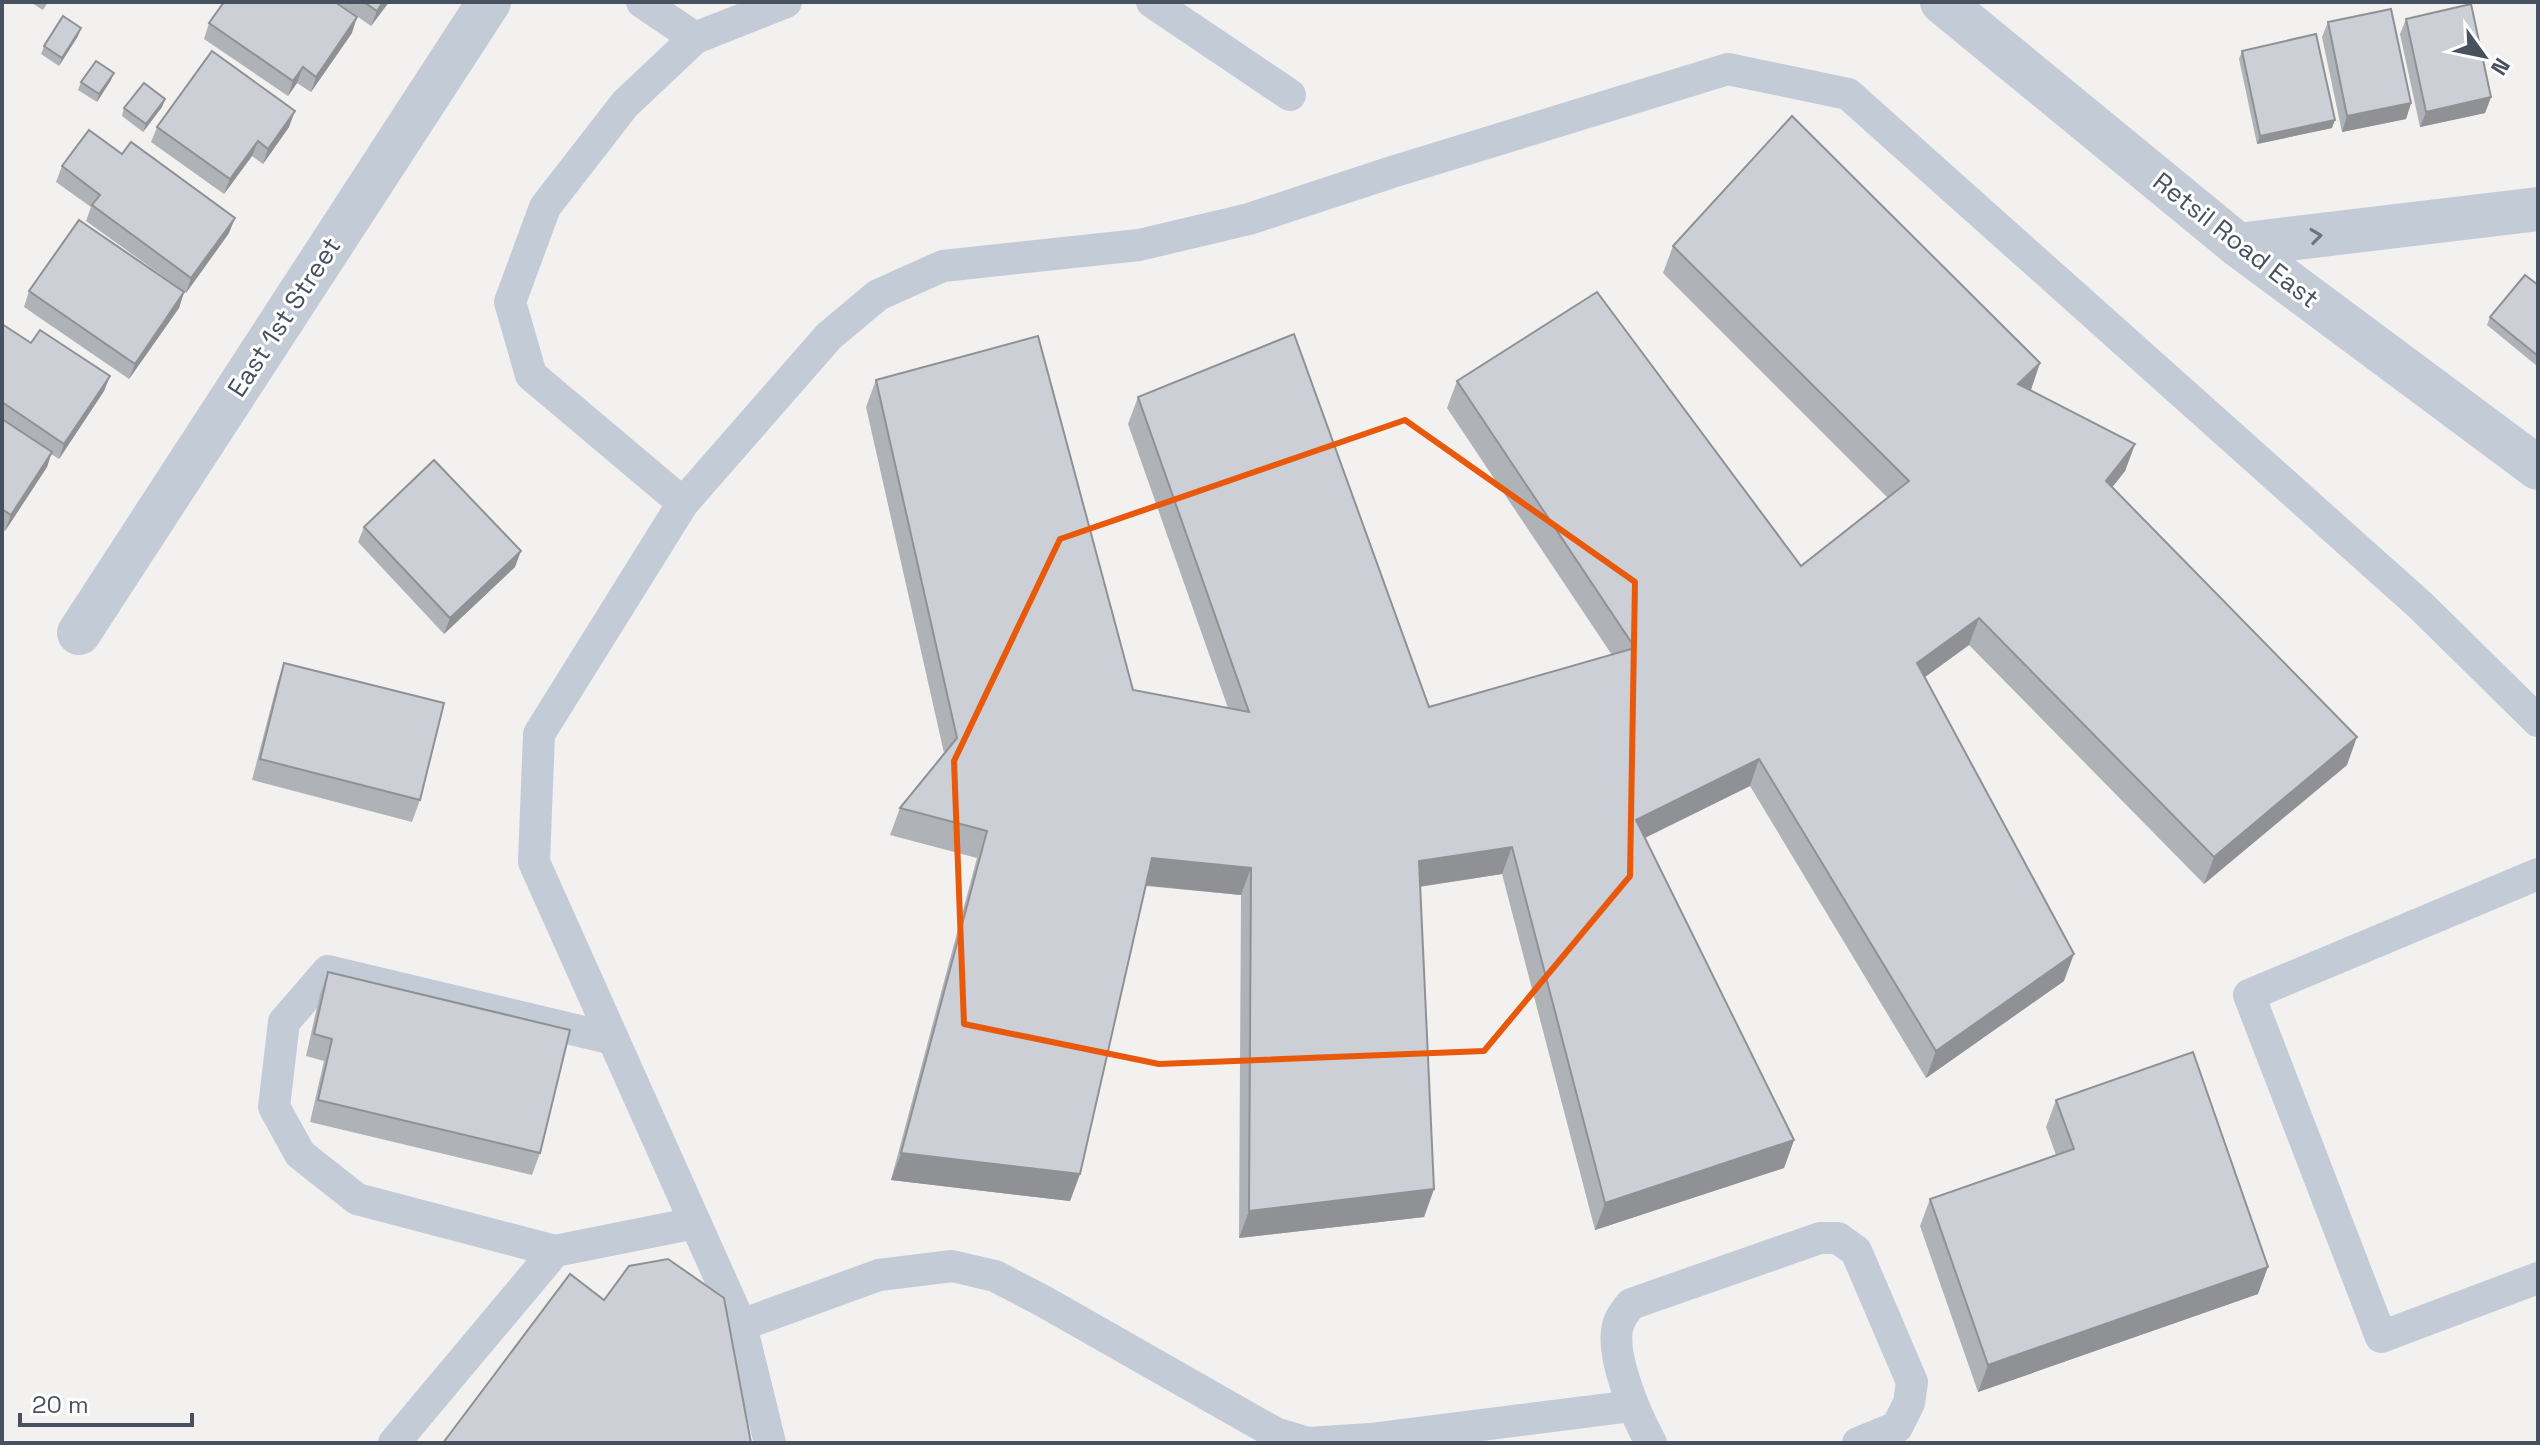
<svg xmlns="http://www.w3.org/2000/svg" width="2540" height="1445" font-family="'Space Grotesk',sans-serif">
	<rect width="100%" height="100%" fill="#f3f0f0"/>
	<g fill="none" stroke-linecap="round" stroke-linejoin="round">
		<g stroke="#c3cbd6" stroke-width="32">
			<polyline points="642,2 695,38"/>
			<polyline points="1152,2 1290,95"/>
			<polyline points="683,503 531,375 510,302 545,207 625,104 695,38 786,2"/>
			<polyline points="2538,874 2249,995 2381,1337 2538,1278"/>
			<polyline points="555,1251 357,1199 300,1154 274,1107 284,1022 328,971 613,1039"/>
			<polyline points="741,1325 879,1275 952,1266 995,1276 1043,1301 1275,1433 1308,1443 1370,1439 1632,1406"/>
			<polyline points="394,1443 555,1251 695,1223"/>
			<polyline points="770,1443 741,1325 534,862 539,734 683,503 829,336 878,295 943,266 1139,245 1249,219 1392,172 1728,69 1848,94 2420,605 2538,721"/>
			<path d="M1651,1443C1637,1417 1606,1349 1620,1320C1622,1315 1627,1309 1631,1304L1820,1238H1838L1856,1251L1912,1382L1909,1403L1897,1427L1858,1443"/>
		</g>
		<g stroke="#c3cbd6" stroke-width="44">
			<polyline points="1942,2 2238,245 2538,468"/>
			<polyline points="2238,245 2538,209"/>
			<polyline points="79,633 489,2"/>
		</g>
	</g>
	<g fill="#afb2b7">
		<polygon points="30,2 48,2 43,10"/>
		<polygon points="337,2 389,2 371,26"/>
		<polygon points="2406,19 2491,97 2485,113 2420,127 2400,34"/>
		<polygon points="2328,22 2411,103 2406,119 2342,132 2322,37"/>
		<polygon points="209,23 352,33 311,92 297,83 288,96 204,39"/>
		<polygon points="78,36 59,66 41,54 44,46"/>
		<polygon points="2242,51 2332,128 2257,144 2239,59"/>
		<polygon points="111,80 97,102 78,90 81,82"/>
		<polygon points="165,99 162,107 143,132 122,116 124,108"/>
		<polygon points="157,127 289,127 263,164 252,156 224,194 151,142"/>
		<polygon points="122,154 229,233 186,293 86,221 91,207 56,182 62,166"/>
		<polygon points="1673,246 2030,391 2135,444 2125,471 2112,487 2347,765 2204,884 1969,645 1925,677 2064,981 1926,1078 1750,786 1645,838 1794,1140 1784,1168 1595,1230 1502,874 1420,887 1434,1189 1424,1217 1239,1238 1241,895 1146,886 1080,1174 1070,1201 891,1180 977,858 890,835 900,808 944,753 866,407 876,380 1133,690 1228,708 1128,424 1138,397 1429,707 1612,655 1447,408 1457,381 1801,566 1888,498 1663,273"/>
		<polygon points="2538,285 2538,365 2537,366 2487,325 2490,317"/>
		<polygon points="29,291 184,292 179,308 129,379 24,307"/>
		<polygon points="2,324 31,343 110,376 104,391 59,459 51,454 47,467 5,531 2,528"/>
		<polygon points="364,527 515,567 444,634 358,542"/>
		<polygon points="284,663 420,800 412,822 252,780 277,684"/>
		<polygon points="328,972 540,1153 532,1175 310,1122 324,1061 306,1056 320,994"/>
		<polygon points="2056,1100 2258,1294 1978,1392 1920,1226 1930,1199 2056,1155 2046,1127"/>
	</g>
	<g fill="#8f9195">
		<polygon points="383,2 389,2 371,26 377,11"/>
		<polygon points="357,17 352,33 311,92 316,77"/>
		<polygon points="81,28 78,36 59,66 62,58"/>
		<polygon points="303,67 297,83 288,96 293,81"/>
		<polygon points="114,73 111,80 97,102 99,94"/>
		<polygon points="2491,97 2485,113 2420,127 2426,112"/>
		<polygon points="165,99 162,107 143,132 146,124"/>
		<polygon points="2411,103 2406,119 2342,132 2347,116"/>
		<polygon points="295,111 289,127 263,164 268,149"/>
		<polygon points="2335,120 2332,128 2257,144 2260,136"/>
		<polygon points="258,141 252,156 224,194 230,179"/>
		<polygon points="235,218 229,233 186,293 191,278"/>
		<polygon points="184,292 179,308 129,379 135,364"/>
		<polygon points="2040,363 2031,390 2008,412 2018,384"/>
		<polygon points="110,376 104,391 59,459 64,444"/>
		<polygon points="2135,444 2125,471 2096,508 2106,481"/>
		<polygon points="52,452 47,467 5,531 11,515"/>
		<polygon points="521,551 515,567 444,634 450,618"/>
		<polygon points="1979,618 1969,645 1907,690 1917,663"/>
		<polygon points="2357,737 2347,765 2204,884 2214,857"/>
		<polygon points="1759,759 1750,786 1626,847 1636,820"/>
		<polygon points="1512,847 1502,874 1409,888 1419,861"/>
		<polygon points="1152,858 1251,868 1241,895 1142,885"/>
		<polygon points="2074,954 2064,981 1926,1078 1936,1051"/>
		<polygon points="1794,1140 1784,1168 1595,1230 1605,1203"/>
		<polygon points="901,1153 1080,1174 1070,1201 891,1180"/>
		<polygon points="1434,1189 1424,1217 1239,1238 1249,1211"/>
		<polygon points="2268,1267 2258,1294 1978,1392 1988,1365"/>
	</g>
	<g fill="#cccfd5" stroke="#8f9195" stroke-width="2">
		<polygon points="224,2 335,2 357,17 316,77 303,67 293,81 209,23"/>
		<polygon points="364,2 383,2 377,11"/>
		<polygon points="2471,4 2491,97 2426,112 2406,19"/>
		<polygon points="2391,9 2411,103 2347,116 2328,22"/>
		<polygon points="63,16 81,28 62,58 44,46"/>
		<polygon points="2316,34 2335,120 2260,136 2242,51"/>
		<polygon points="212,51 295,111 268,149 258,141 230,179 157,127"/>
		<polygon points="96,61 114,73 99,94 81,82"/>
		<polygon points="144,83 165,99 146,124 124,108"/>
		<polygon points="1792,116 2040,363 2018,384 2135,444 2106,481 2357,737 2214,857 1979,618 1917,663 2074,954 1936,1051 1759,759 1636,820 1794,1140 1605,1203 1512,847 1419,861 1434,1189 1249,1211 1251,868 1152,858 1080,1174 901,1153 987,831 900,808 957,738 876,380 1038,336 1133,690 1249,712 1138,397 1294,334 1429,707 1635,648 1457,381 1597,292 1801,566 1909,481 1673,246"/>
		<polygon points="89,130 122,154 131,142 235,218 191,278 92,205 100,195 62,166"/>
		<polygon points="79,220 184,292 135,364 29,291"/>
		<polygon points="2525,275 2538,285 2538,356 2490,317"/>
		<polygon points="2,324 31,343 40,330 110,376 64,444 2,402"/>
		<polygon points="2,419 52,452 11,515 2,509"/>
		<polygon points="434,460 521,551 450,618 364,527"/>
		<polygon points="284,663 444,703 420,800 260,759"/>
		<polygon points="328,972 570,1030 540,1153 318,1100 332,1039 314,1034"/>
		<polygon points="2193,1052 2268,1267 1988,1365 1930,1199 2074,1149 2056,1100"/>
		<polygon points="668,1259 724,1298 751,1443 443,1443 570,1274 604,1300 629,1266"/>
	</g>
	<defs><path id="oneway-chevron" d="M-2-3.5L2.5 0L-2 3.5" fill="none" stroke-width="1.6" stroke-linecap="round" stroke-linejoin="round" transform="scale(2)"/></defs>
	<use stroke="#6c7683" href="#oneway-chevron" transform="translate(2316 236) rotate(-7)"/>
	<path fill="none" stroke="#e8590c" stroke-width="6" stroke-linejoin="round" d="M1405,420L1635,582L1630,876L1484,1051L1159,1064L964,1024L954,761L1060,539Z"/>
	<g text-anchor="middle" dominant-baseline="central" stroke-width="6" stroke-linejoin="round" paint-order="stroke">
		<g font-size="26" fill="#47515f" stroke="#fff">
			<text transform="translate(2236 240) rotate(38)">Retsil Road East</text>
			<text transform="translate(284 317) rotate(-57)">East 1st Street</text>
		</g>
	</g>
	<rect width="2540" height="1445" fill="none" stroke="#47515f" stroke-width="8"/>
	<g transform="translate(2484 56) rotate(123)" stroke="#ffffff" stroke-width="6" paint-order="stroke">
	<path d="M0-6L14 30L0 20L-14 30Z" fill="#47515f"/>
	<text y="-12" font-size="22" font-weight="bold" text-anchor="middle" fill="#47515f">N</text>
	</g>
	<path d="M20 1413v12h172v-12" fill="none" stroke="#47515f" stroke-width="4"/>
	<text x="32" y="1413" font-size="24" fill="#47515f" stroke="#ffffff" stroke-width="6" paint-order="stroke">20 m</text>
</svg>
